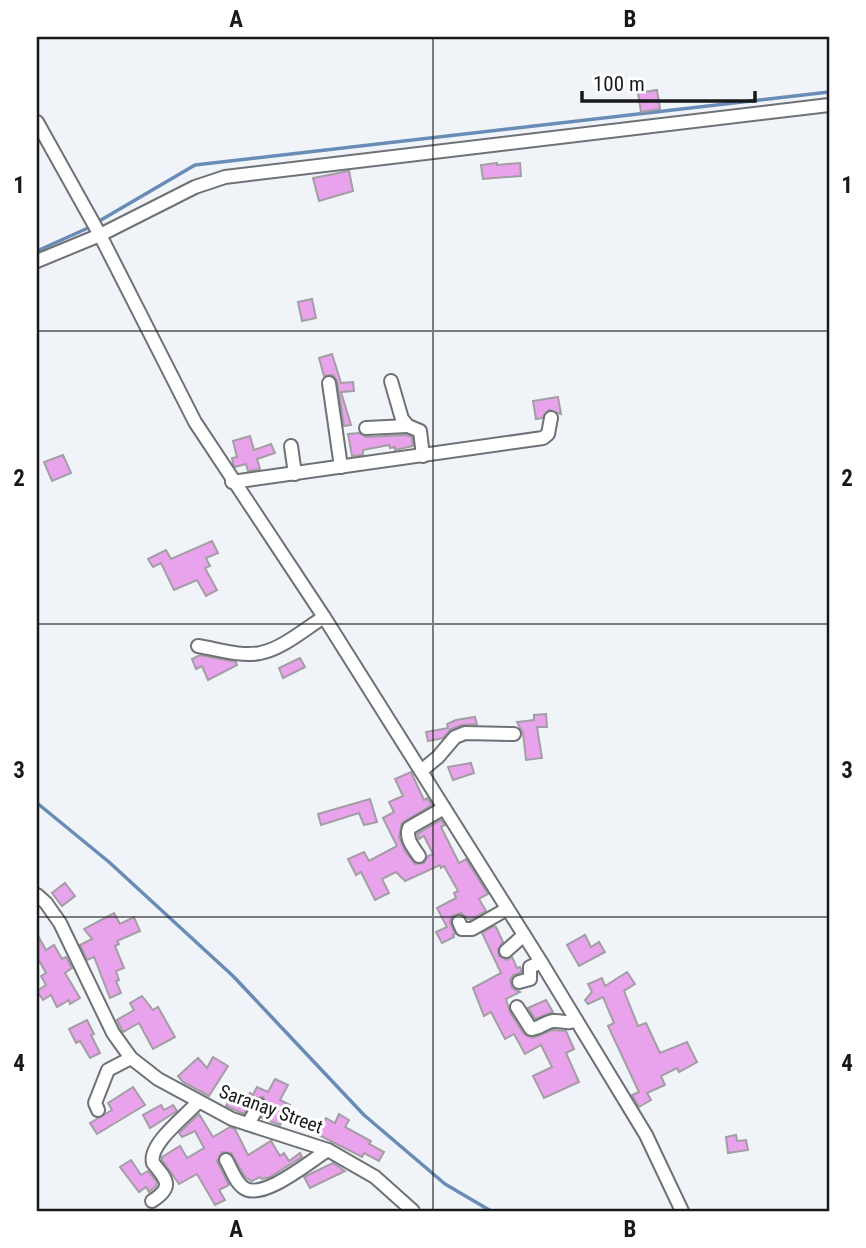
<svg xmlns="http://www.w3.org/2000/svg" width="866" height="1248" font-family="'Roboto Condensed',sans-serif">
	<rect width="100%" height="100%" fill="#f0f4f9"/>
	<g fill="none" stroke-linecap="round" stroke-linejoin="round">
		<g stroke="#698cb6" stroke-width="3.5">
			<polyline points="101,220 195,165 829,92"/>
			<polyline points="37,251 88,228"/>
			<polyline points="37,803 109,862 233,976 364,1115 445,1184 491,1211"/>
		</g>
	</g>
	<g fill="#e9a3ec" stroke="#a39ea3" stroke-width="2">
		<polygon points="657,90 660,109 641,112 638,93"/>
		<polygon points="497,163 497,165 520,163 521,176 483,179 481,165"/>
		<polygon points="349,171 353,191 319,201 313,178"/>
		<polygon points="312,299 316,318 302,321 298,302"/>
		<polygon points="332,354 341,383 353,382 354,391 341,392 351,425 344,426 337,381 333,375 324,376 319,358"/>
		<polygon points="558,397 561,414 549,410 542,418 536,419 533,401"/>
		<polygon points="359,433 366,437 406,435 412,437 413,446 395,450 395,447 390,448 389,445 363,450 363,455 352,456 348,434"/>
		<polygon points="250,436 254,450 271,444 275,453 257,459 260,469 248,471 246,464 235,467 233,464 232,458 237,457 233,441"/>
		<polygon points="63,455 71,473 52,481 44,462"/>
		<polygon points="212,541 218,553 206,558 210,566 205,568 217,590 206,596 197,580 174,590 161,563 153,567 148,559 166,550 171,559"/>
		<polygon points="200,655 236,662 237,665 208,680 202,666 196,669 192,659"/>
		<polygon points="300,658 305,667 283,678 279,668"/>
		<polygon points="546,714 547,727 537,727 542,758 526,760 523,733 517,722 534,720 534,715"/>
		<polygon points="475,717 477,724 462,725 451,729 443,738 428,741 426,732 448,728 447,724 456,720"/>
		<polygon points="471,763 474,773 453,780 448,767"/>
		<polygon points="411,772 424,800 427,798 432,805 402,823 399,837 405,851 415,864 424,863 428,856 433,854 424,836 419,839 417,834 441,820 445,825 441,827 459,863 466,859 488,894 479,899 486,911 470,920 461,913 452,916 450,922 455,934 453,935 454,937 442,943 436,932 447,927 437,908 456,898 454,893 458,891 444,866 441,868 440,865 405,881 396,872 382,879 389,893 375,900 361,872 356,875 348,859 364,852 369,861 397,846 383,818 394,812 389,802 403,796 395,779"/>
		<polygon points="370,799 377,822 364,825 359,813 321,825 318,814"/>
		<polygon points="65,883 75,896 62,906 52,893"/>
		<polygon points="114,913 120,924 134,917 140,931 117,941 119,944 115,946 124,968 116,971 119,980 116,981 121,993 110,998 94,957 87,960 80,945 92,939 84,929"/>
		<polygon points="494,926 496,927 503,942 498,949 499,956 507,960 512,957 517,968 520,967 521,969 521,972 513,975 510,980 512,988 520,992 506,999 510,1012 524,1034 533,1038 552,1030 566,1031 574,1049 566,1053 579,1082 544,1098 533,1076 552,1067 541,1045 525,1054 514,1034 505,1039 491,1012 484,1016 473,988 501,973 482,933"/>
		<polygon points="37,934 46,950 54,945 62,959 66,957 72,968 65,973 80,998 70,1004 69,1000 57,1007 51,995 43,1000 37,991 46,985 41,976 46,973 37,957"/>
		<polygon points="585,935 591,947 599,942 605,952 579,966 567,945"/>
		<polygon points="627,972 635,984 624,991 638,1026 646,1023 660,1053 687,1042 697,1062 679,1072 677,1068 661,1076 665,1085 647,1093 651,1100 639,1107 632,1095 639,1092 608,1026 614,1023 603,997 588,1004 585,1000 592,992 588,984 602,978 605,986"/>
		<polygon points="142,996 153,1010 158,1007 175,1037 153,1049 139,1023 123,1032 117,1020 134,1010 130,1003"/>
		<polygon points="546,1000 553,1012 535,1019 528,1008"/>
		<polygon points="87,1020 94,1034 91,1035 100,1053 90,1058 80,1041 76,1043 69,1029"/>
		<polygon points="213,1057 228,1066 209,1096 183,1082 178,1076 198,1058 207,1068"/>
		<polygon points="275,1079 288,1085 280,1100 290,1105 280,1125 262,1118 268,1106 263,1097 254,1098 244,1114 226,1106 234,1091 247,1098 250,1093 253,1095 257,1087 268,1092"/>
		<polygon points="133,1087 145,1105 97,1134 90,1123 112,1110 108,1103"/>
		<polygon points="161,1105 164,1110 173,1105 177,1111 150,1128 143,1115"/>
		<polygon points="199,1114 213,1137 230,1127 235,1129 248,1155 271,1141 280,1156 284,1153 289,1161 300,1153 302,1157 270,1177 262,1179 260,1177 252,1181 245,1177 231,1153 222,1152 217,1161 229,1185 219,1190 225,1200 215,1205 197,1174 179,1184 162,1160 162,1157 180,1146 187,1158 204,1148 195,1131 182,1137 179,1133"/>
		<polygon points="339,1114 349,1120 345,1127 371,1141 369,1144 384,1152 379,1161 364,1153 362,1157 317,1134 326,1118 335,1123"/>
		<polygon points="736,1135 737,1141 746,1140 748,1150 728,1153 726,1137"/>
		<polygon points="131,1160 141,1175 148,1171 157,1182 156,1186 149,1192 146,1187 139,1192 120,1167"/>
		<polygon points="333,1163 345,1171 310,1188 304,1177"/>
	</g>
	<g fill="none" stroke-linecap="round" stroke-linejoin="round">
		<defs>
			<g id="minor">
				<polyline points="37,122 100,235 195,422 324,617 541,962 646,1135 682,1211"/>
				<polyline points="37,261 100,235 195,187 225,177 829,105"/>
				<polyline points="391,381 402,419 408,426 420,431 423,456"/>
				<polyline points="329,383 341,467"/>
				<polyline points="366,428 408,426"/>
				<polyline points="291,446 295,474"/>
				<polyline points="232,482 543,438 548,434 551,418"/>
				<path d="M198,646C217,649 241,657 260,653C282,649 305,629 324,617"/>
				<polyline points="421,771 438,757 455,737 465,733 514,734"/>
				<path d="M419,856C413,847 405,838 409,828L444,808"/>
				<polyline points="37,895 46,903 60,923 113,1033 131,1058 158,1079 232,1119 328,1150 375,1177 413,1211"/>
				<polyline points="459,922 462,929 472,929 507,909"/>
				<polyline points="506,951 524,935"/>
				<polyline points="519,982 530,979 530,967 541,962"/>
				<path d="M517,1007L531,1029C540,1028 545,1022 553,1021C562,1020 568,1025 576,1020"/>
				<polyline points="98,1110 95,1103 108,1070 131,1058"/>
				<polyline points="248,1124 259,1105"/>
				<path d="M226,1160C231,1168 235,1182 244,1188C263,1201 310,1161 328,1150"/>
				<path d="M152,1201C174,1187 167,1180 153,1163C148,1144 186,1116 198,1102"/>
			</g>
		</defs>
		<use href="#minor" stroke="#6e7276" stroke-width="16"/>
		<use href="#minor" stroke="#fff" stroke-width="12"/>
	</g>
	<path fill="none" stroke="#18191b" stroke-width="2" stroke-opacity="0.55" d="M433,37V1211M37,331H829M37,624H829M37,917H829"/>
	<g text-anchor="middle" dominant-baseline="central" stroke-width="6" stroke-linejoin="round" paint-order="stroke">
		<g font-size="19" fill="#18191b" stroke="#fff">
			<text transform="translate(271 1109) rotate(20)">Saranay Street</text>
		</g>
	</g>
	<rect width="866" height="1248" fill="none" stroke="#ffffff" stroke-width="77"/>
	<path d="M582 91v10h173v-10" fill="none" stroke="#18191b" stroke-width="3.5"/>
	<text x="593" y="91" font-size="21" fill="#18191b" stroke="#ffffff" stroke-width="5" paint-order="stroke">100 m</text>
	<rect x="38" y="38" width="790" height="1172" fill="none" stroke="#18191b" stroke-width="2.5"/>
	<g font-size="23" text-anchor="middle" font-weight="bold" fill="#18191b">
		<text x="236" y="27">A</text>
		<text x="630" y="27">B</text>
		<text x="19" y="193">1</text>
		<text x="847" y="193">1</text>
		<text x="19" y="486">2</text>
		<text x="847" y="486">2</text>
		<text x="19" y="778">3</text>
		<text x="847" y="778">3</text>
		<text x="19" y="1071">4</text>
		<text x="847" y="1071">4</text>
		<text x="236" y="1237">A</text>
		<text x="630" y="1237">B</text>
	</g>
</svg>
